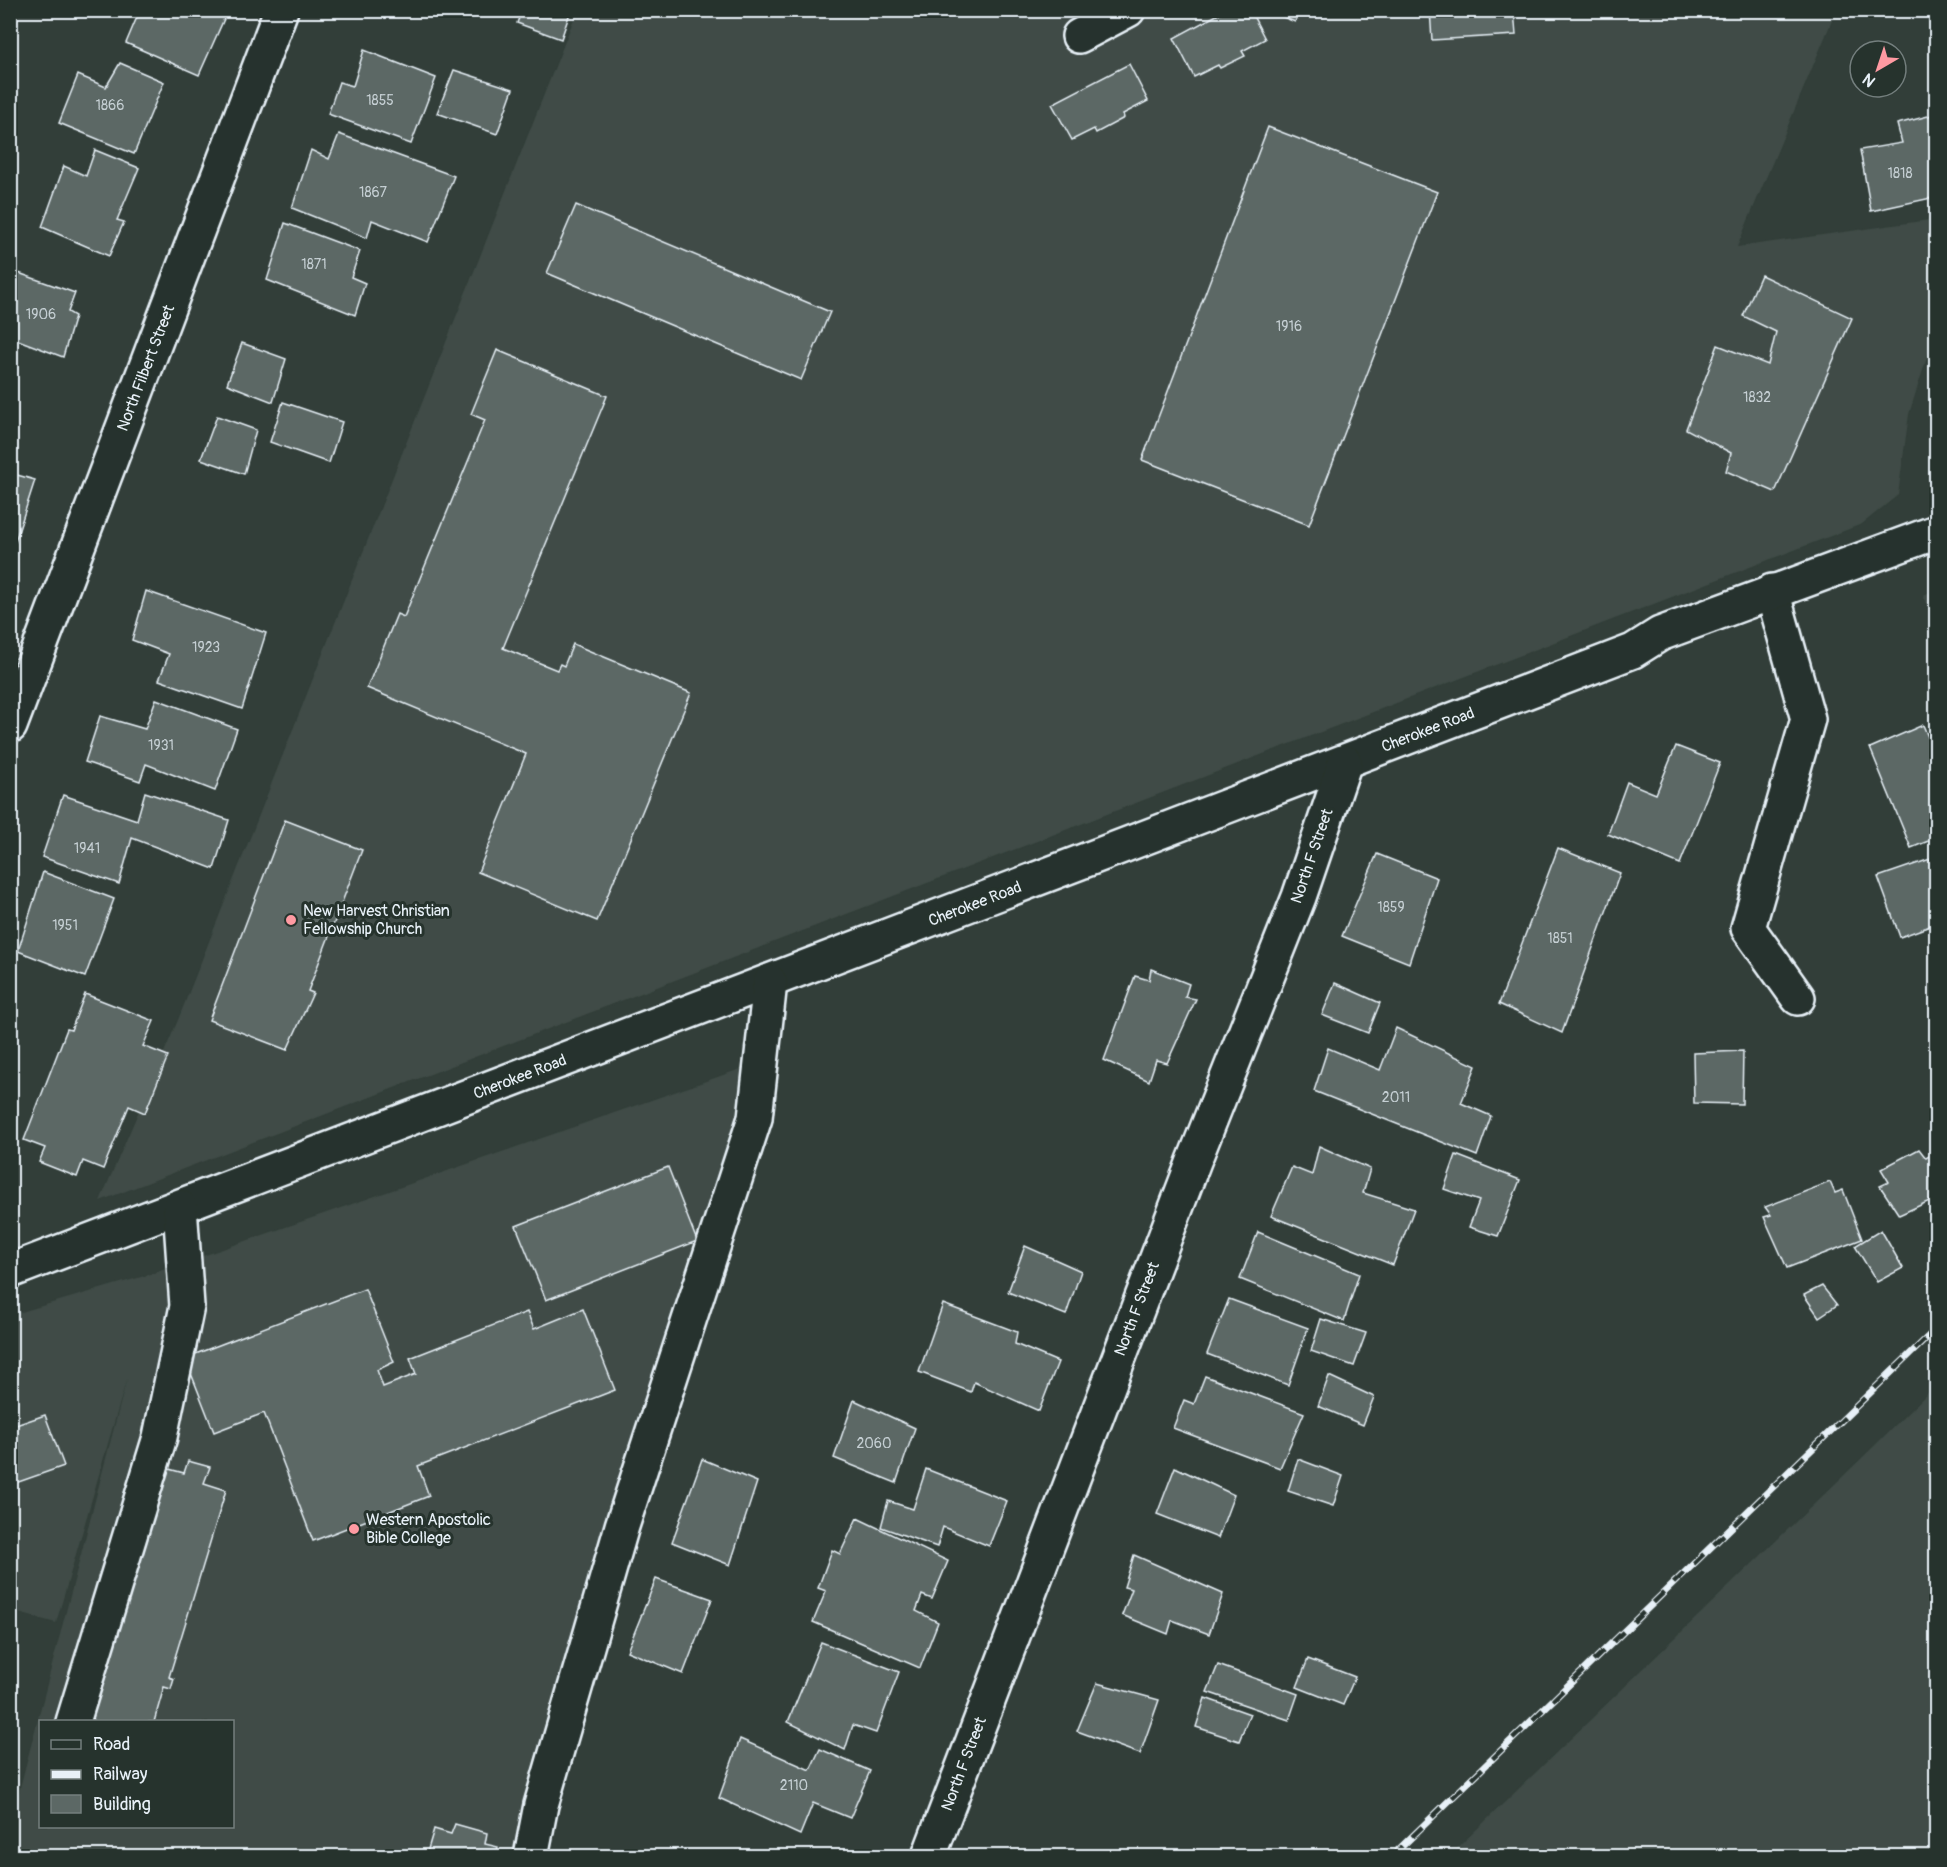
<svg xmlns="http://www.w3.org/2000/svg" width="1947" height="1867" font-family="Pangolin,sans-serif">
	<rect width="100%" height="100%" fill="#323e39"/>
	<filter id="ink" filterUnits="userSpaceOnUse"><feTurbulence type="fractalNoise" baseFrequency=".0167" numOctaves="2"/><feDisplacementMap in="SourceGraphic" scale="12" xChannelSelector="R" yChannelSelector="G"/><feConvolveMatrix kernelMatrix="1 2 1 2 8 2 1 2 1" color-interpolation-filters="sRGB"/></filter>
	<g filter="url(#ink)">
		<g fill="#3f4b46" fill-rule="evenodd">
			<polygon points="577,11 1836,11 1737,247 1936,219 1936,329 1909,414 1898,495 1862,524 100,1201 178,1020"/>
			<polygon points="1936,590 1936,627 1923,595"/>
			<path d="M755,1064L524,1856H11V1822L127,1378L56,1623L11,1611V1315L148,1275ZM40,1722H232V1826H40Z"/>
			<polygon points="1936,1385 1936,1856 1449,1856 1865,1455"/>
		</g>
		<g fill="#5c6865" stroke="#e8f1f8" stroke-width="1.5">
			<polygon points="140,10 228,10 199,75 126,43"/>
			<polygon points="522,10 571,10 561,39 517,23"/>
			<polygon points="1226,10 1250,10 1265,39 1242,51 1245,56 1220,68 1218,65 1194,77 1174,38"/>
			<polygon points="1266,10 1300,10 1295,22"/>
			<polygon points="1430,10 1514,10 1516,35 1432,40"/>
			<polygon points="364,50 436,78 411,144 328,114 339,82 353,86"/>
			<polygon points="120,63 164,82 134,154 59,123 78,75 106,87"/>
			<polygon points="1129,64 1148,101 1123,114 1124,118 1096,133 1094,129 1072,140 1052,104"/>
			<polygon points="454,70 513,89 497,134 437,113"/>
			<polygon points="1936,114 1936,197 1871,211 1860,150 1902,143 1897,124"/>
			<polygon points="1268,127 1437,192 1309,525 1142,460"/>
			<polygon points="339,134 454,176 428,242 372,220 367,238 292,208 311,150 329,159"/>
			<polygon points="95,150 139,168 117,220 124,222 109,256 42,227 64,166 86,176"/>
			<polygon points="576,205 830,312 801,380 547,273"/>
			<polygon points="285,223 360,251 351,277 365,283 355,315 267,280"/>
			<polygon points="10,270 75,293 68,312 75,316 63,357 10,337"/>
			<polygon points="1761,275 1852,318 1775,492 1726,471 1731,453 1686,429 1718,345 1768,365 1776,332 1743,316"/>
			<polygon points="242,343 286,359 273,402 227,384"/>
			<polygon points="497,350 607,396 503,648 557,670 560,664 564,666 573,644 691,693 597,921 478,872 526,754 367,688 397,614 404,617 485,420 471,414"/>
			<polygon points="283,402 342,422 329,463 270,442"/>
			<polygon points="217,416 256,430 244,474 201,459"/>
			<polygon points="10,473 35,480 15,542 10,541"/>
			<polygon points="146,591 266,633 242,709 159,680 169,654 132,640"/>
			<polygon points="156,699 237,729 215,791 146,764 140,781 85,762 100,716 145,729"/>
			<polygon points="1923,725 1936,756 1936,838 1911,848 1870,748"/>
			<polygon points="1676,746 1720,763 1680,864 1608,834 1627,782 1656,794"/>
			<polygon points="145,792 229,820 214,869 132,838 119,884 42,857 63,795 137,820"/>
			<polygon points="285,820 362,850 308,991 313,993 287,1050 209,1020"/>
			<polygon points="1558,848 1620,873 1562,1033 1499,1004"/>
			<polygon points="1377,854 1437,878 1409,963 1342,936"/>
			<polygon points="1936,857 1936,924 1900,937 1878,877"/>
			<polygon points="43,872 114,899 85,977 18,951"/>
			<polygon points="1151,969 1189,984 1185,997 1196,999 1167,1063 1156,1060 1149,1081 1104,1060 1135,976 1149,980"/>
			<polygon points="1335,983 1380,1003 1368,1033 1322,1015"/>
			<polygon points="85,994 154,1021 143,1046 168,1056 145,1113 129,1106 103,1169 83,1161 77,1177 39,1162 45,1148 24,1140 67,1029 71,1030"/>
			<polygon points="1396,1028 1476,1066 1461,1103 1491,1116 1477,1156 1314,1091 1328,1048 1380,1070"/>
			<polygon points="1743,1051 1742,1104 1694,1103 1693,1053"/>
			<polygon points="1319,1146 1370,1169 1363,1193 1414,1209 1393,1265 1271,1216 1292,1167 1312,1175"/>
			<polygon points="1919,1149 1926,1158 1936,1152 1936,1198 1899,1215 1880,1186 1889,1182 1881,1169"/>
			<polygon points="1456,1155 1520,1180 1498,1236 1469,1227 1479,1201 1444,1189"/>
			<polygon points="668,1167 697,1241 546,1300 516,1226"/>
			<polygon points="1830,1182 1835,1193 1843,1190 1862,1239 1787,1268 1764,1217 1771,1215 1765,1207"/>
			<polygon points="1881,1230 1903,1268 1877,1282 1855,1246"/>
			<polygon points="1258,1232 1359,1274 1344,1321 1240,1279"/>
			<polygon points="1025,1246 1081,1271 1066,1315 1008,1292"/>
			<polygon points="1822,1286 1837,1305 1819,1317 1804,1295"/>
			<polygon points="365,1289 394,1362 377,1370 383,1387 416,1374 410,1358 527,1312 534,1329 583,1309 615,1390 418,1466 429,1496 313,1541 264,1413 214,1432 185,1358"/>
			<polygon points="1229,1299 1308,1328 1288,1385 1207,1354"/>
			<polygon points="943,1304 1017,1332 1015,1344 1058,1362 1039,1411 974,1382 971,1392 919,1372"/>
			<polygon points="1321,1319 1366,1333 1354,1366 1311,1351"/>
			<polygon points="1205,1376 1304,1413 1280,1468 1173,1428 1184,1400 1194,1404"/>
			<polygon points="1329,1376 1374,1397 1363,1425 1318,1406"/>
			<polygon points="854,1400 915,1428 896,1483 834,1458"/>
			<polygon points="45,1415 64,1466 10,1485 10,1427"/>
			<polygon points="702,1459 757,1482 730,1565 672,1542"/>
			<polygon points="1298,1459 1343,1476 1333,1506 1288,1491"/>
			<polygon points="188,1461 210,1467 204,1483 226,1490 169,1677 174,1679 171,1689 164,1687 154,1722 87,1722 165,1468 184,1473"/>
			<polygon points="1175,1467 1234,1495 1218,1538 1157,1514"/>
			<polygon points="926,1469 1007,1501 989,1546 943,1527 937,1547 881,1527 888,1501 913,1509"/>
			<polygon points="857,1518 948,1561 932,1599 922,1595 916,1611 938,1622 920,1668 813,1622 826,1591 818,1588 832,1550 840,1554"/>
			<polygon points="1134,1555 1223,1594 1209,1634 1172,1620 1168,1634 1122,1615 1132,1589 1124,1587"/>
			<polygon points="656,1579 712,1599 683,1674 627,1651"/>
			<polygon points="821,1642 899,1672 876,1733 853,1725 845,1750 788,1722"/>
			<polygon points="1308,1659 1355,1677 1343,1705 1297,1687"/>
			<polygon points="1218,1665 1298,1694 1289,1720 1207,1692"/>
			<polygon points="1097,1683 1159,1700 1140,1754 1077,1731"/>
			<polygon points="1205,1698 1250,1714 1239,1741 1196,1727"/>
			<polygon points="740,1739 810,1770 820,1749 870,1771 850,1818 813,1803 800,1835 719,1798"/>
			<polygon points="455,1824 487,1833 485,1844 498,1847 496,1856 426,1856 434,1829 451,1834"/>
		</g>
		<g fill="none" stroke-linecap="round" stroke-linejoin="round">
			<defs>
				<g id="minor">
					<polyline points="1079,36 1128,10"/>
					<polyline points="1772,591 1808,719 1748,928 1798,998"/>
					<polyline points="10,726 281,10"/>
					<polyline points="10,1271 1633,651 1660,634 1936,532"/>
					<polyline points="73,1722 160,1437 187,1306 180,1207"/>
					<polyline points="531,1856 541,1805 622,1526 755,1118 770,982"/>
					<polyline points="929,1856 1194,1161 1299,897 1345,762"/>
				</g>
			</defs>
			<use href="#minor" stroke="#e8f1f8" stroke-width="38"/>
			<use href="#minor" stroke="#26332d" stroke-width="33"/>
			<defs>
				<polyline id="rail" points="1392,1856 1936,1329"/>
			</defs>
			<use href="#rail" stroke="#e8f1f8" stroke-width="7"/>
			<use href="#rail" stroke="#26332d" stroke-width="4.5" stroke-dasharray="14" stroke-linecap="butt"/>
		</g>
	</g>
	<g fill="#ff9aa2" stroke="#26332d" stroke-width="2">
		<circle cx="291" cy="920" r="6"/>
		<circle cx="354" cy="1529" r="6"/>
	</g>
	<g text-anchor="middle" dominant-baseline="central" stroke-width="6" stroke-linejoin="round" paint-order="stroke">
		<g font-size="14" fill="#c5cfd3">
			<text x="380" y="100">1855</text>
			<text x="110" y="105">1866</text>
			<text x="1900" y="173">1818</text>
			<text x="373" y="192">1867</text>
			<text x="314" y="264">1871</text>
			<text x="41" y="314">1906</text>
			<text x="1289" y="326">1916</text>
			<text x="1757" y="397">1832</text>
			<text x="206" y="647">1923</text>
			<text x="161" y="745">1931</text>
			<text x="87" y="848">1941</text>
			<text x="1391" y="907">1859</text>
			<text x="65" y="925">1951</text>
			<text x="1560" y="938">1851</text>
			<text x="1396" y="1097">2011</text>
			<text x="874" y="1443">2060</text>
			<text x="794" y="1785">2110</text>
		</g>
		<g font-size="16" fill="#e8f1f8" stroke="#26332d">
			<text transform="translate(146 368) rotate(-69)">North Filbert Street</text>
			<text transform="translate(1428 730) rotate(-21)">Cherokee Road</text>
			<text transform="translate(1312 856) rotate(-71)">North F Street</text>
			<text transform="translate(975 904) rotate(-21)">Cherokee Road</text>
			<text transform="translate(520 1077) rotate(-21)">Cherokee Road</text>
			<text transform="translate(1137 1309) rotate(-69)">North F Street</text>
			<text transform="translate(964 1764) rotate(-69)">North F Street</text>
		</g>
		<g font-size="16" fill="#e8f1f8" stroke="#26332d" text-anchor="start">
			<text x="303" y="911">New Harvest Christian<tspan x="303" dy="18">Fellowship Church</tspan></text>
			<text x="366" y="1520">Western Apostolic<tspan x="366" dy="18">Bible College</tspan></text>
		</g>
	</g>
	<rect width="1947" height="1867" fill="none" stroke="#26332d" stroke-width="36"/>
	<rect x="18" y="18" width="1911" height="1831" fill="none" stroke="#e8f1f8" stroke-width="2" filter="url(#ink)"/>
	<rect x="39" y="1720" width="195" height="108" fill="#26332d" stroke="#747f7e" stroke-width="1.5"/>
	<rect x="51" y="1740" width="30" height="9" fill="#26332d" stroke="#747f7e" stroke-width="1.5"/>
	<text x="93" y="1750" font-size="18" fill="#e8f1f8">Road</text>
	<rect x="51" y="1770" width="30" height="9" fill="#e8f1f8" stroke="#747f7e" stroke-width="1.5"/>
	<text x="93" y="1780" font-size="18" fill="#e8f1f8">Railway</text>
	<rect x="51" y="1795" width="30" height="18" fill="#5c6865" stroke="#747f7e" stroke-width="1.5"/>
	<text x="93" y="1810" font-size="18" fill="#e8f1f8">Building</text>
	<g transform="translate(1878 69) rotate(219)"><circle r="28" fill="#26332d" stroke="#747f7e" stroke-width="1.5"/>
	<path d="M0-4.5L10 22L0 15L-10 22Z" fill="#ff9aa2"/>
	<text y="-9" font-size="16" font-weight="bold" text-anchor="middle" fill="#e8f1f8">N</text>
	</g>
</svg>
